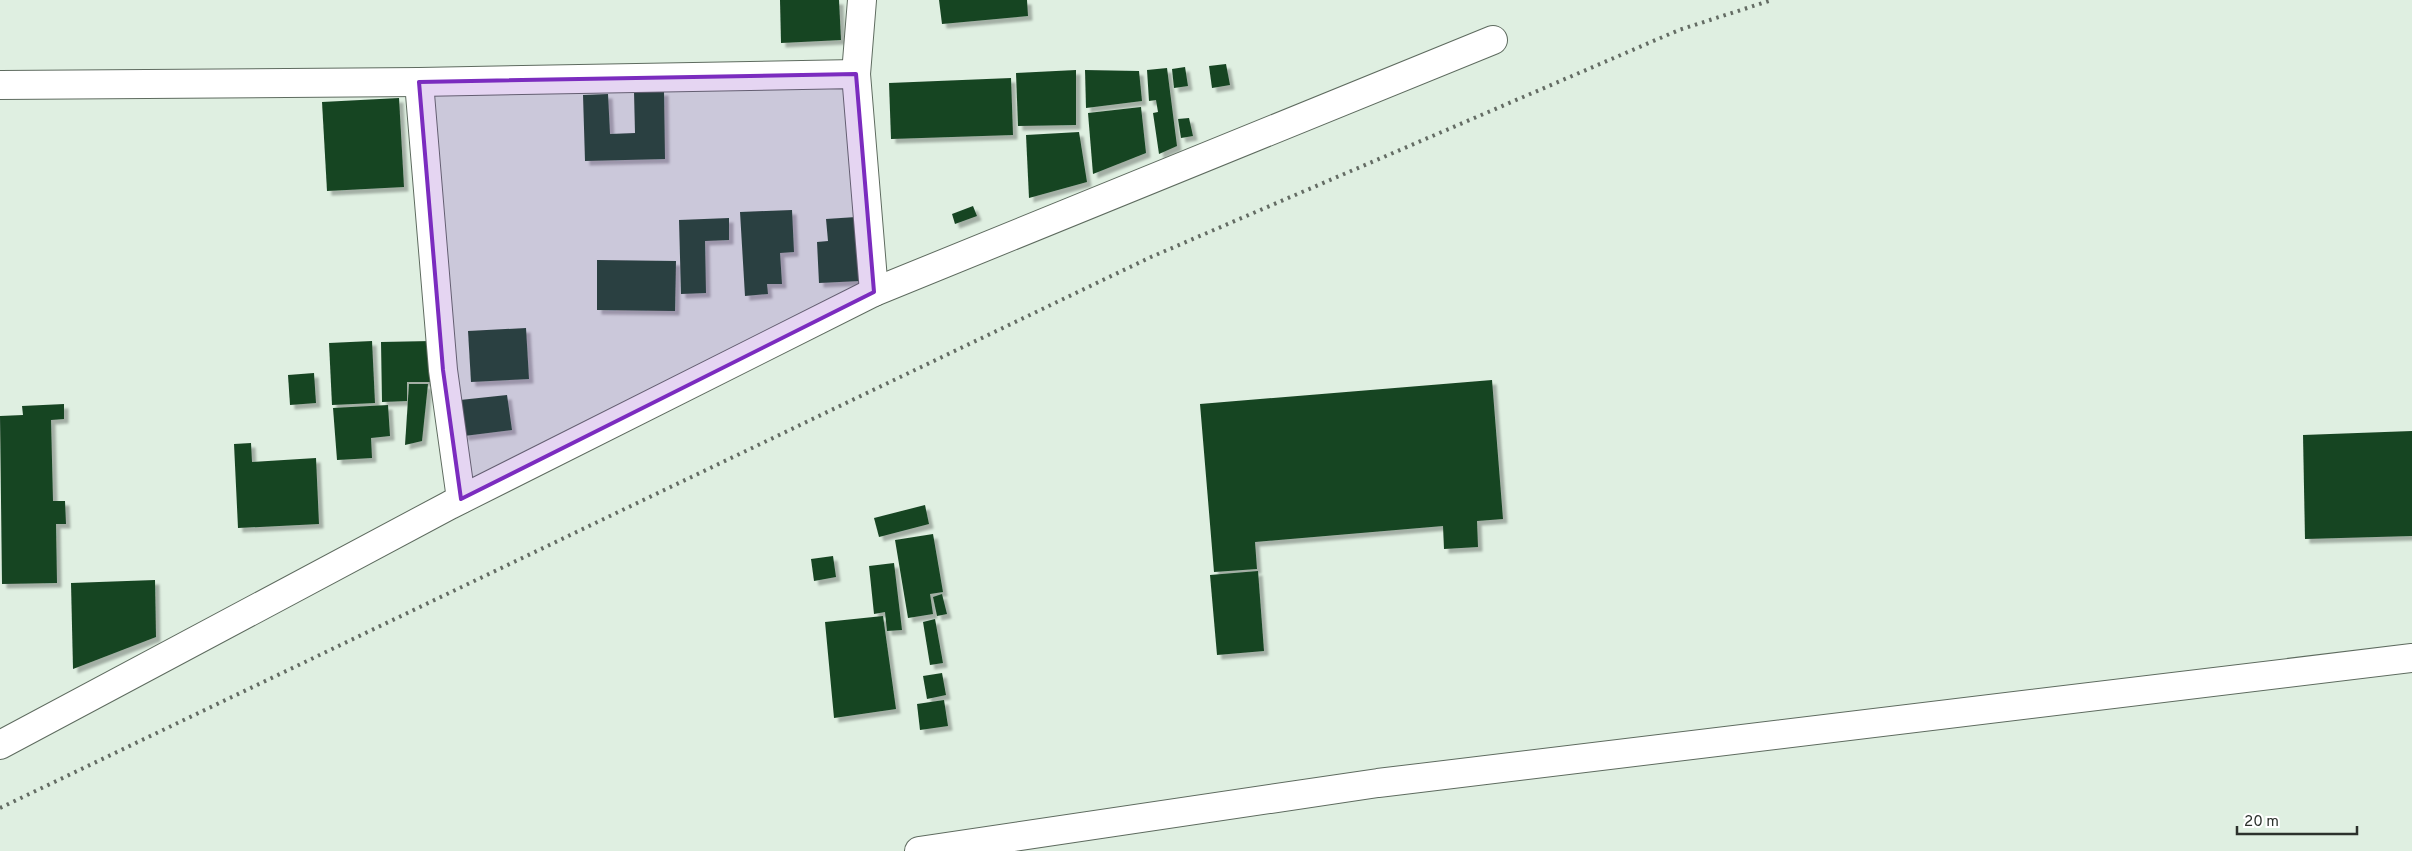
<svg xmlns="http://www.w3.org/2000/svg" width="2412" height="851" font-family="Overpass,sans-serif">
	<defs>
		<filter id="shadow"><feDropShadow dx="4.5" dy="4.5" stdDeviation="1" flood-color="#0004"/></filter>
	</defs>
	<rect width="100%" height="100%" fill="#dfefe1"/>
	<g fill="#194424" filter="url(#shadow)">
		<polygon points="780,0 839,0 841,40 781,43"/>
		<polygon points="939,0 1027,0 1028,16 942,24"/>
		<polygon points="1226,64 1230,85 1212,88 1209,66"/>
		<polygon points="1185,67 1188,86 1174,88 1172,69"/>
		<polygon points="1167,68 1177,146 1159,154 1153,113 1158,112 1156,100 1149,101 1147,70"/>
		<polygon points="1076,70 1076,125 1018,126 1016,73"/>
		<polygon points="1085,70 1139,71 1142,101 1086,108"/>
		<polygon points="1011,78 1013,135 891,139 889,83"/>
		<polygon points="664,91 665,159 585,161 583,95 608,94 610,134 635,133 634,92"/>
		<polygon points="399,98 404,187 327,191 322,102"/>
		<polygon points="1141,107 1146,153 1093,174 1088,113"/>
		<polygon points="1189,118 1193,136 1181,138 1178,119"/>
		<polygon points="1079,132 1087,182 1029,198 1026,135"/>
		<polygon points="973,206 977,216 955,224 952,214"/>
		<polygon points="792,210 794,252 780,253 782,284 767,284 768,294 745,296 740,212"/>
		<polygon points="856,217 860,281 819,283 817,242 828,241 826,219"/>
		<polygon points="729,218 729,240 705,241 706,293 681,294 679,220"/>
		<polygon points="597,260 676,261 675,311 597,310"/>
		<polygon points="526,328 529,379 471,382 468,331"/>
		<polygon points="372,341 375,403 332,405 329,343"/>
		<polygon points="431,341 432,382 407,382 407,401 382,402 381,342"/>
		<polygon points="314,373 316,403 290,405 288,375"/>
		<polygon points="1492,380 1503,519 1477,521 1478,547 1444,549 1443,526 1255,542 1257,569 1214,572 1200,404"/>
		<polygon points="409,384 428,384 422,441 405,445"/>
		<polygon points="507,395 512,430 464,436 460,400"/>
		<polygon points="64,404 64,419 51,420 53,501 65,501 66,524 56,524 57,583 2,584 0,416 23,415 22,406"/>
		<polygon points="388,405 390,436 371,438 372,458 337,460 333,408"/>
		<polygon points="2412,431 2412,536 2305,539 2303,435"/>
		<polygon points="251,443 252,462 316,458 319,524 238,528 234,444"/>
		<polygon points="925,505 929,524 879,537 874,518"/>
		<polygon points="933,534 943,592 930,594 933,614 908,618 895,540"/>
		<polygon points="833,556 836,577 814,581 811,559"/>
		<polygon points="894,563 902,630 887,631 885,612 874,614 869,566"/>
		<polygon points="1258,571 1264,651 1217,655 1210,575"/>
		<polygon points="155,580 156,637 73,669 71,583"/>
		<polygon points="942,594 947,614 937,616 933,597"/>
		<polygon points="883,616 896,709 834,718 825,622"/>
		<polygon points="935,619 943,663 930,665 923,622"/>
		<polygon points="942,673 946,695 927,699 923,676"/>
		<polygon points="944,700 948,726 920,730 917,704"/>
	</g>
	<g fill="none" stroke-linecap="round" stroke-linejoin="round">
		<defs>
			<g id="minor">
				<polyline points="856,74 862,0"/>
				<polyline points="419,82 443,370 461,499"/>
				<polyline points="0,85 419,82 856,74 874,292"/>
				<polyline points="0,745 450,505 874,292 1493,40"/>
				<polyline points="919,851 1378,783 2412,658"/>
			</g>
		</defs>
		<use href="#minor" stroke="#5e6b5f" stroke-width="30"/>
		<use href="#minor" stroke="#fff" stroke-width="28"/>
		<polyline stroke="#646c64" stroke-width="4" stroke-dasharray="2.5 5" stroke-linecap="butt" points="0,808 1151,257 1679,30 1772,0"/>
	</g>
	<path fill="#7b2cbf" fill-opacity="0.2" stroke="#7b2cbf" stroke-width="4" stroke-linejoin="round" d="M856,74L874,292L461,499L443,370L419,82Z"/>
	<path d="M2237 826v8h120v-8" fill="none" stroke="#2c312c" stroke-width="2.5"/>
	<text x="2244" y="826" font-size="15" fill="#2c312c" stroke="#ffffff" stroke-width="4" paint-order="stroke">20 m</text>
</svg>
